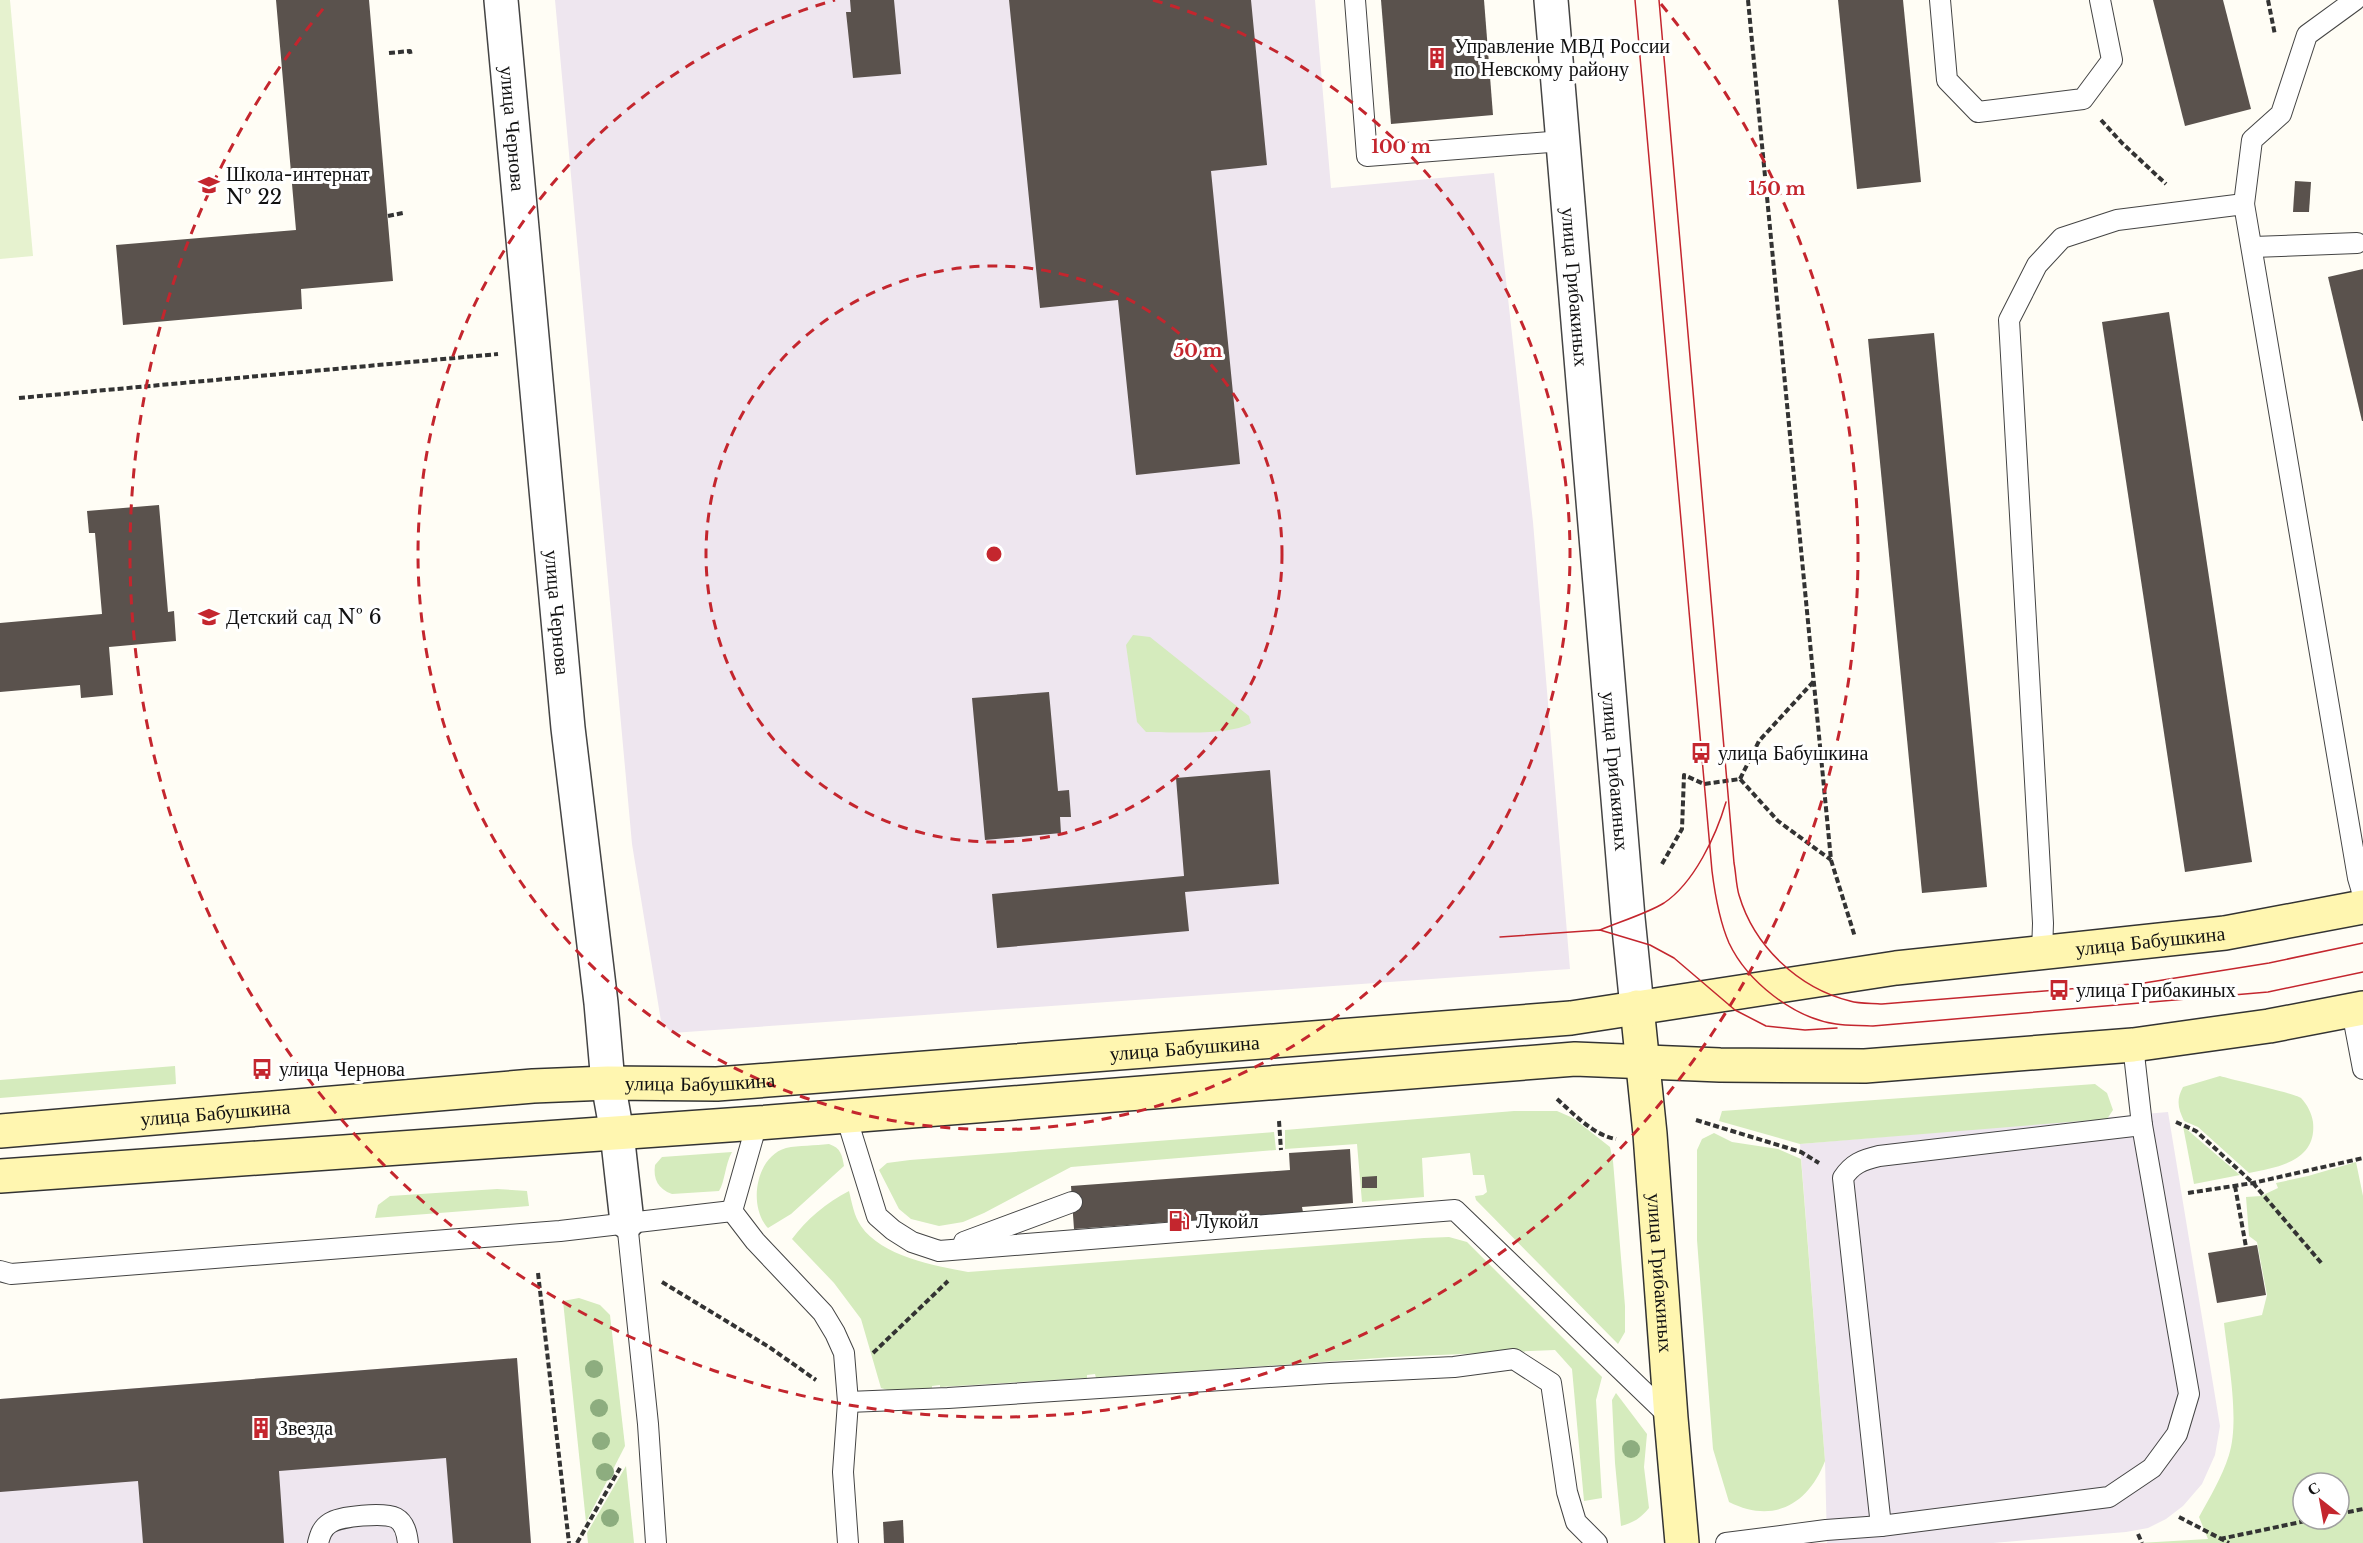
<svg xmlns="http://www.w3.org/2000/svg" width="2363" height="1543" font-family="'Libre Baskerville',serif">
	<rect width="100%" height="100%" fill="#fffdf5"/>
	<g fill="#eee6ef">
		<polygon points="555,0 1315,0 1331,188 1494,173 1533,522 1570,969 672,1033 661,1021 632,844"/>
		<polygon points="2168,1112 2220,1426 2215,1455 2202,1484 2183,1506 2166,1519 2148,1528 2126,1532 1993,1543 1827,1543 1825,1461 1800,1144"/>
		<polygon points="517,1358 531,1543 0,1543 0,1399"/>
	</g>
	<g fill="#d5ebbd" fill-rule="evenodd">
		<path d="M1133,635L1150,637L1249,716L1251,723C1230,736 1172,732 1146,732L1137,722L1126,645Z"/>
		<polygon points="175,1066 176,1084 0,1098 0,1080"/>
		<path d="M2220,1076C2233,1080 2294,1093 2301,1098C2307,1104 2312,1114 2313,1122C2317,1161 2279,1167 2249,1173L2198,1127L2184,1121C2178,1108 2176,1100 2183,1087Z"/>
		<polygon points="2095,1084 2107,1093 2113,1110 2107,1119 1800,1144 1719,1121 1722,1111"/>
		<polygon points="1514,1111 1557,1111 1573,1118 1610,1147 1613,1161 1625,1306 1625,1332 1618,1344 1476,1200 1475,1196 1483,1195 1487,1192 1484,1175 1473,1175 1470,1153 1422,1158 1424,1197 1362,1202 1357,1144 1285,1149 1285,1130"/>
		<polygon points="2183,1126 2240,1175 2194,1184"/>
		<polygon points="1274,1132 1276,1150 1071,1167 984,1213 963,1222 939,1226 911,1219 899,1209 879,1170 887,1163 910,1160"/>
		<path d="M1714,1133L1732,1142L1778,1149L1801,1159L1825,1461C1808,1505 1773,1524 1729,1502L1713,1449L1697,1240V1150L1702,1139Z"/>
		<path d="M829,1144C841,1148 842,1155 844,1166L791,1214L768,1228C748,1207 755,1157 786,1148C799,1145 815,1146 829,1144Z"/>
		<path d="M732,1152C725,1164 725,1182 719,1191L672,1194C658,1189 653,1179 655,1165L662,1157Z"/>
		<path d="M2356,1162L2363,1196V1543H2139L2208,1539L2199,1517C2210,1497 2222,1477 2229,1455C2240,1420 2228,1360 2224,1323L2262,1315L2267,1295L2257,1242L2249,1236L2246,1197L2261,1196L2278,1188L2276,1183L2308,1176ZM2303,1483H2339V1519H2303Z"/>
		<polygon points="497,1189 527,1191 529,1206 375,1218 378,1205 390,1196"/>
		<path d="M849,1191C852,1203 854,1216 861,1226C881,1256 935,1266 968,1272L1424,1238L1449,1237L1467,1242L1602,1377L1596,1400L1602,1498L1584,1501L1572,1369L1555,1350L1393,1357L1096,1378L1095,1374L1087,1375V1378L940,1387V1385L932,1386V1388L891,1391L881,1388L861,1319L834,1283L792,1239C806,1220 827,1202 849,1191Z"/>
		<polygon points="579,1298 600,1305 610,1315 625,1446 586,1522 563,1301"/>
		<path d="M1616,1393L1647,1434L1644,1467L1649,1508C1641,1518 1633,1523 1621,1526L1615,1463L1612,1400Z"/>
		<polygon points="626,1466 634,1543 588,1543 587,1533"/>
	</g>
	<polygon fill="#e6f2cf" points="0,0 10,0 33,256 0,259"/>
	<g fill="#5a524d">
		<polygon points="276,0 369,0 393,281 301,289 302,309 123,325 116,245 296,230"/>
		<polygon points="850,0 894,0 901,74 853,78 846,12 851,12"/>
		<polygon points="1009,0 1251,0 1267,165 1211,171 1240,464 1136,475 1118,300 1040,308"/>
		<polygon points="1381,0 1484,0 1493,115 1391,124"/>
		<polygon points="1838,0 1903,0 1921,182 1857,189"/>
		<polygon points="2153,0 2223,0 2251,109 2185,126"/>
		<polygon points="2295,181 2311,182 2309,212 2293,212"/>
		<polygon points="2363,269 2363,421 2362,421 2328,277"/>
		<polygon points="2169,312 2252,862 2185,872 2102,322"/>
		<polygon points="1934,333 1987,887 1922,893 1868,339"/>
		<polygon points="159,505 168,612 174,611 176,641 109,647 113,695 81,698 80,685 0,692 0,623 102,614 95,533 89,533 87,511"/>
		<polygon points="1049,692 1058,791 1069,790 1071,817 1060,817 1061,833 985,840 972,698"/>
		<polygon points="1270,770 1279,884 1185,892 1189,931 997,948 992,894 1184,876 1176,778"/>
		<polygon points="1350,1149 1353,1203 1302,1207 1303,1212 1074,1229 1071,1186 1290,1170 1289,1153"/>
		<polygon points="1377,1176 1377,1188 1362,1188 1362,1177"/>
		<polygon points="2257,1245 2266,1295 2217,1303 2208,1253"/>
		<polygon points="517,1358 531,1543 453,1543 446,1458 279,1471 284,1543 143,1543 138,1481 0,1492 0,1399"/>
		<polygon points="903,1520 904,1543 884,1543 883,1522"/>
	</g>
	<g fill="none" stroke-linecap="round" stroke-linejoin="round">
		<defs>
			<g id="lane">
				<polyline points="1355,0 1367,156 1563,141"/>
				<polyline points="1940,0 1947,80 1978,112 2083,99 2112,60 2100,0"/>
				<polyline points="2244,204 2252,140 2281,114 2307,35 2355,0"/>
				<polyline points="2253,247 2357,243"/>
				<polyline points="2042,953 2043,923 2009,320 2037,265 2062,238 2117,220 2244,204 2358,878 2363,895"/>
				<polyline points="2352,1011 2363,1069"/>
				<polyline points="846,1116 877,1216 893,1230 912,1242 939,1251 1455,1210 1671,1418"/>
				<polyline points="732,1211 755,1241 823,1313 835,1333 844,1353 848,1402 843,1472 848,1543"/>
				<polyline points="732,1211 757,1123"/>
				<polyline points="627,1222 648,1424 656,1543"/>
				<polyline points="964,1242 1072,1202"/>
				<polyline points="0,1271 11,1274 560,1231 732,1211"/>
				<polyline points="848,1402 948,1398 1330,1373 1454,1367 1514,1359 1551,1383 1567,1492 1576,1522 1597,1543"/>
				<path d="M1881,1526L1843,1178C1852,1164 1862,1160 1879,1156L2142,1125"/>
				<path d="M318,1543C320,1535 322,1528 330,1523C340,1516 384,1512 396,1518C405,1523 407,1534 408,1543"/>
				<polyline points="1726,1543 1826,1530 1881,1526 2109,1497 2152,1468 2177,1434 2189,1394 2142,1125 2133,1045"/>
			</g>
			<g id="street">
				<path id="s1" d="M501,0L568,728L601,1003L608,1083L617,1133L627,1222"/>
				<path id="s2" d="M1551,0L1628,918L1637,1007"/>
			</g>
			<g id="secondary">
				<path id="s3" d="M1637,1007L1650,1134L1671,1418L1682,1543"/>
				<path id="s4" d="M0,1131L533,1086L608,1083L717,1084L1571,1018L1896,968L2225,933L2363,907"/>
				<polyline points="0,1176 757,1123 1575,1059 1720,1065 1865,1066 2133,1045 2269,1026 2363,1008"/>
			</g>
		</defs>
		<use href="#lane" stroke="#444" stroke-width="22"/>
		<use href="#street" stroke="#444" stroke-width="36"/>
		<use href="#secondary" stroke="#333" stroke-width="36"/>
		<g stroke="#333" stroke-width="4" stroke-dasharray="6 3" stroke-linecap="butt">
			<polyline points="1748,0 1831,860 1855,937"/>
			<polyline points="2268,0 2275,35"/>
			<polyline points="389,53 410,51 411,56"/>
			<polyline points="2101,120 2122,143 2166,184"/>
			<polyline points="388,216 403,213"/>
			<polyline points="19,398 498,354"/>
			<polyline points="1740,779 1759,741 1814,681"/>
			<polyline points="1662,864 1682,829 1684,775 1704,784 1740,779 1778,821 1831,860"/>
			<path d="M1557,1099C1574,1114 1593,1135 1616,1139"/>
			<polyline points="1696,1120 1801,1152 1819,1163"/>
			<polyline points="1279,1121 1281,1150"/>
			<polyline points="2176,1122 2196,1131 2253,1183 2323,1265"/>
			<polyline points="2235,1186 2246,1247"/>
			<polyline points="2188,1193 2253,1183 2363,1158"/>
			<polyline points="538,1273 569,1543"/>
			<polyline points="662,1282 769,1347 816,1380"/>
			<polyline points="873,1353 948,1281"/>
			<polyline points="2339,1514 2363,1509"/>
			<polyline points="2179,1517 2229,1543"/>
			<polyline points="2138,1534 2142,1543"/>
			<polyline points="2220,1539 2315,1519"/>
			<polyline points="577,1543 620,1468"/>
		</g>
		<use href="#lane" stroke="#fff" stroke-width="20"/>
		<use href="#street" stroke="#fff" stroke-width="33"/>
		<use href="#secondary" stroke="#fff6b0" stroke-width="33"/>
		<g stroke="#c4262e" stroke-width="1.5">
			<path d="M1635,0L1712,871C1715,895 1719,920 1729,943C1747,981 1793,1018 1836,1024C1848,1026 1861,1025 1873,1026L2268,992L2363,972"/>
			<path d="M1659,0L1734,863C1736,873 1736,885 1739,895C1754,946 1798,988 1850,1001C1860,1004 1872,1003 1882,1004L2144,983L2269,963L2363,943"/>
			<path d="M1600,930C1619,922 1648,913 1664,903C1694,883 1716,836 1726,802"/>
			<polyline points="1500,937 1600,930 1650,945 1674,958 1735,1010 1766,1026 1805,1030 1837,1028"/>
		</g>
	</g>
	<g fill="#8dad7f">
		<circle cx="594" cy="1369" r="9"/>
		<circle cx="599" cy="1408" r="9"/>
		<circle cx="601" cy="1441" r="9"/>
		<circle cx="1631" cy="1449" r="9"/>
		<circle cx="605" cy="1472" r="9"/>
		<circle cx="610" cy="1518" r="9"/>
	</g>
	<g fill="none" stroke="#c4262e" stroke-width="3" stroke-dasharray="10 8">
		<circle cx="994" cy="554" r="288"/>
		<path d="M1153 0A576 576 0 1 1 835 0"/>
		<path d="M1661 4A864 864 0 1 1 327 4"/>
	</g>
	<defs>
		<symbol id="building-bare" viewBox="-9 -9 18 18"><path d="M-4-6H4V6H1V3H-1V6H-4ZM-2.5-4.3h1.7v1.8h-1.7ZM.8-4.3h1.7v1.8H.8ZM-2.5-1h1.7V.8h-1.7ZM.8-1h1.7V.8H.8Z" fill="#c4262e" stroke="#fff" stroke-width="2.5" paint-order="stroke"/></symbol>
		<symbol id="school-bare" viewBox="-9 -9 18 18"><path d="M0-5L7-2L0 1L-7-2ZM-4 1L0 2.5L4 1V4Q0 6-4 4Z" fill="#c4262e" stroke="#fff" stroke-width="2.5" paint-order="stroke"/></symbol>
		<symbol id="bus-bare" viewBox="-9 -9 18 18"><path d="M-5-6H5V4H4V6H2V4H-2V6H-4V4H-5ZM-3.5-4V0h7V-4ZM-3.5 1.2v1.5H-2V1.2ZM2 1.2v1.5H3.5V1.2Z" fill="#c4262e" stroke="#fff" stroke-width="2.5" paint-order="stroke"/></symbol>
		<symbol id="fuel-bare" viewBox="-9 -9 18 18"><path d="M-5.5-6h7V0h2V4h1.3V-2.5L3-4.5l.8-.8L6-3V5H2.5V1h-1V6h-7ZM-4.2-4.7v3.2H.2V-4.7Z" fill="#c4262e" stroke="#fff" stroke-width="2.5" paint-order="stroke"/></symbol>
	</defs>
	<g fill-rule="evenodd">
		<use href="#building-bare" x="1422" y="43" width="30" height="30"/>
		<use href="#school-bare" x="194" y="170" width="30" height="30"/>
		<use href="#school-bare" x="194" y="602" width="30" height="30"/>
		<use href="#bus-bare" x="1686" y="738" width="30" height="30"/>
		<use href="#bus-bare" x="2044" y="975" width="30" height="30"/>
		<use href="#bus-bare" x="247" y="1054" width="30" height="30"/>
		<use href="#fuel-bare" x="1164" y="1206" width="30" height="30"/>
		<use href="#building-bare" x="246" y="1413" width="30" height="30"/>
	</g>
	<g text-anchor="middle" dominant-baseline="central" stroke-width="6" stroke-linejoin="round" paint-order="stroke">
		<g font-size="20" fill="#111" stroke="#fff" text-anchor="start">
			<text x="1454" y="46">Управление МВД России<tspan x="1454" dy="23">по Невскому району</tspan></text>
			<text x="226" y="174">Школа-интернат<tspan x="226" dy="23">№ 22</tspan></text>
			<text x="226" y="617">Детский сад № 6</text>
			<text x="1718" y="753">улица Бабушкина</text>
			<text x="2076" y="990">улица Грибакиных</text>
			<text x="279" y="1069">улица Чернова</text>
			<text x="1196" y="1221">Лукойл</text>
			<text x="278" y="1428">Звезда</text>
		</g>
		<g font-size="20" fill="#111" stroke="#fff">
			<text stroke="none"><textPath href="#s1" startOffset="129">улица Чернова</textPath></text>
			<text stroke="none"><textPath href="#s2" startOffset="288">улица Грибакиных</textPath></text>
			<text stroke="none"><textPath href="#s1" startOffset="615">улица Чернова</textPath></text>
			<text stroke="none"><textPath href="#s2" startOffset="774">улица Грибакиных</textPath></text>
			<text stroke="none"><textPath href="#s4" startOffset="2160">улица Бабушкина</textPath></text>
			<text stroke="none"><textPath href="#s4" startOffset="1188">улица Бабушкина</textPath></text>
			<text stroke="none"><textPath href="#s4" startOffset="702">улица Бабушкина</textPath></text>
			<text stroke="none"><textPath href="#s4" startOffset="216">улица Бабушкина</textPath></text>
			<text stroke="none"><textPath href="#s3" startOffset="267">улица Грибакиных</textPath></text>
		</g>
	</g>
	<circle cx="994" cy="554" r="9" fill="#c4262e" stroke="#fff" stroke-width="3"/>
	<g font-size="18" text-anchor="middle" font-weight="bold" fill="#c4262e" stroke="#fff" stroke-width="6" stroke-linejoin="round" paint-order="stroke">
		<text x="1401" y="153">100 m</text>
		<text x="1777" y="195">150 m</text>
		<text x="1198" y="357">50 m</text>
	</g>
	<g transform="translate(2321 1501) rotate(329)"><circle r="28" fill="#ffffff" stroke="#a0a0a0" stroke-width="1.5"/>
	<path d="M0-4.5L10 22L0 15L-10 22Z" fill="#c4262e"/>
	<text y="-9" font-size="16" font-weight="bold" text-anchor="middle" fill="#111111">С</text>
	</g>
</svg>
